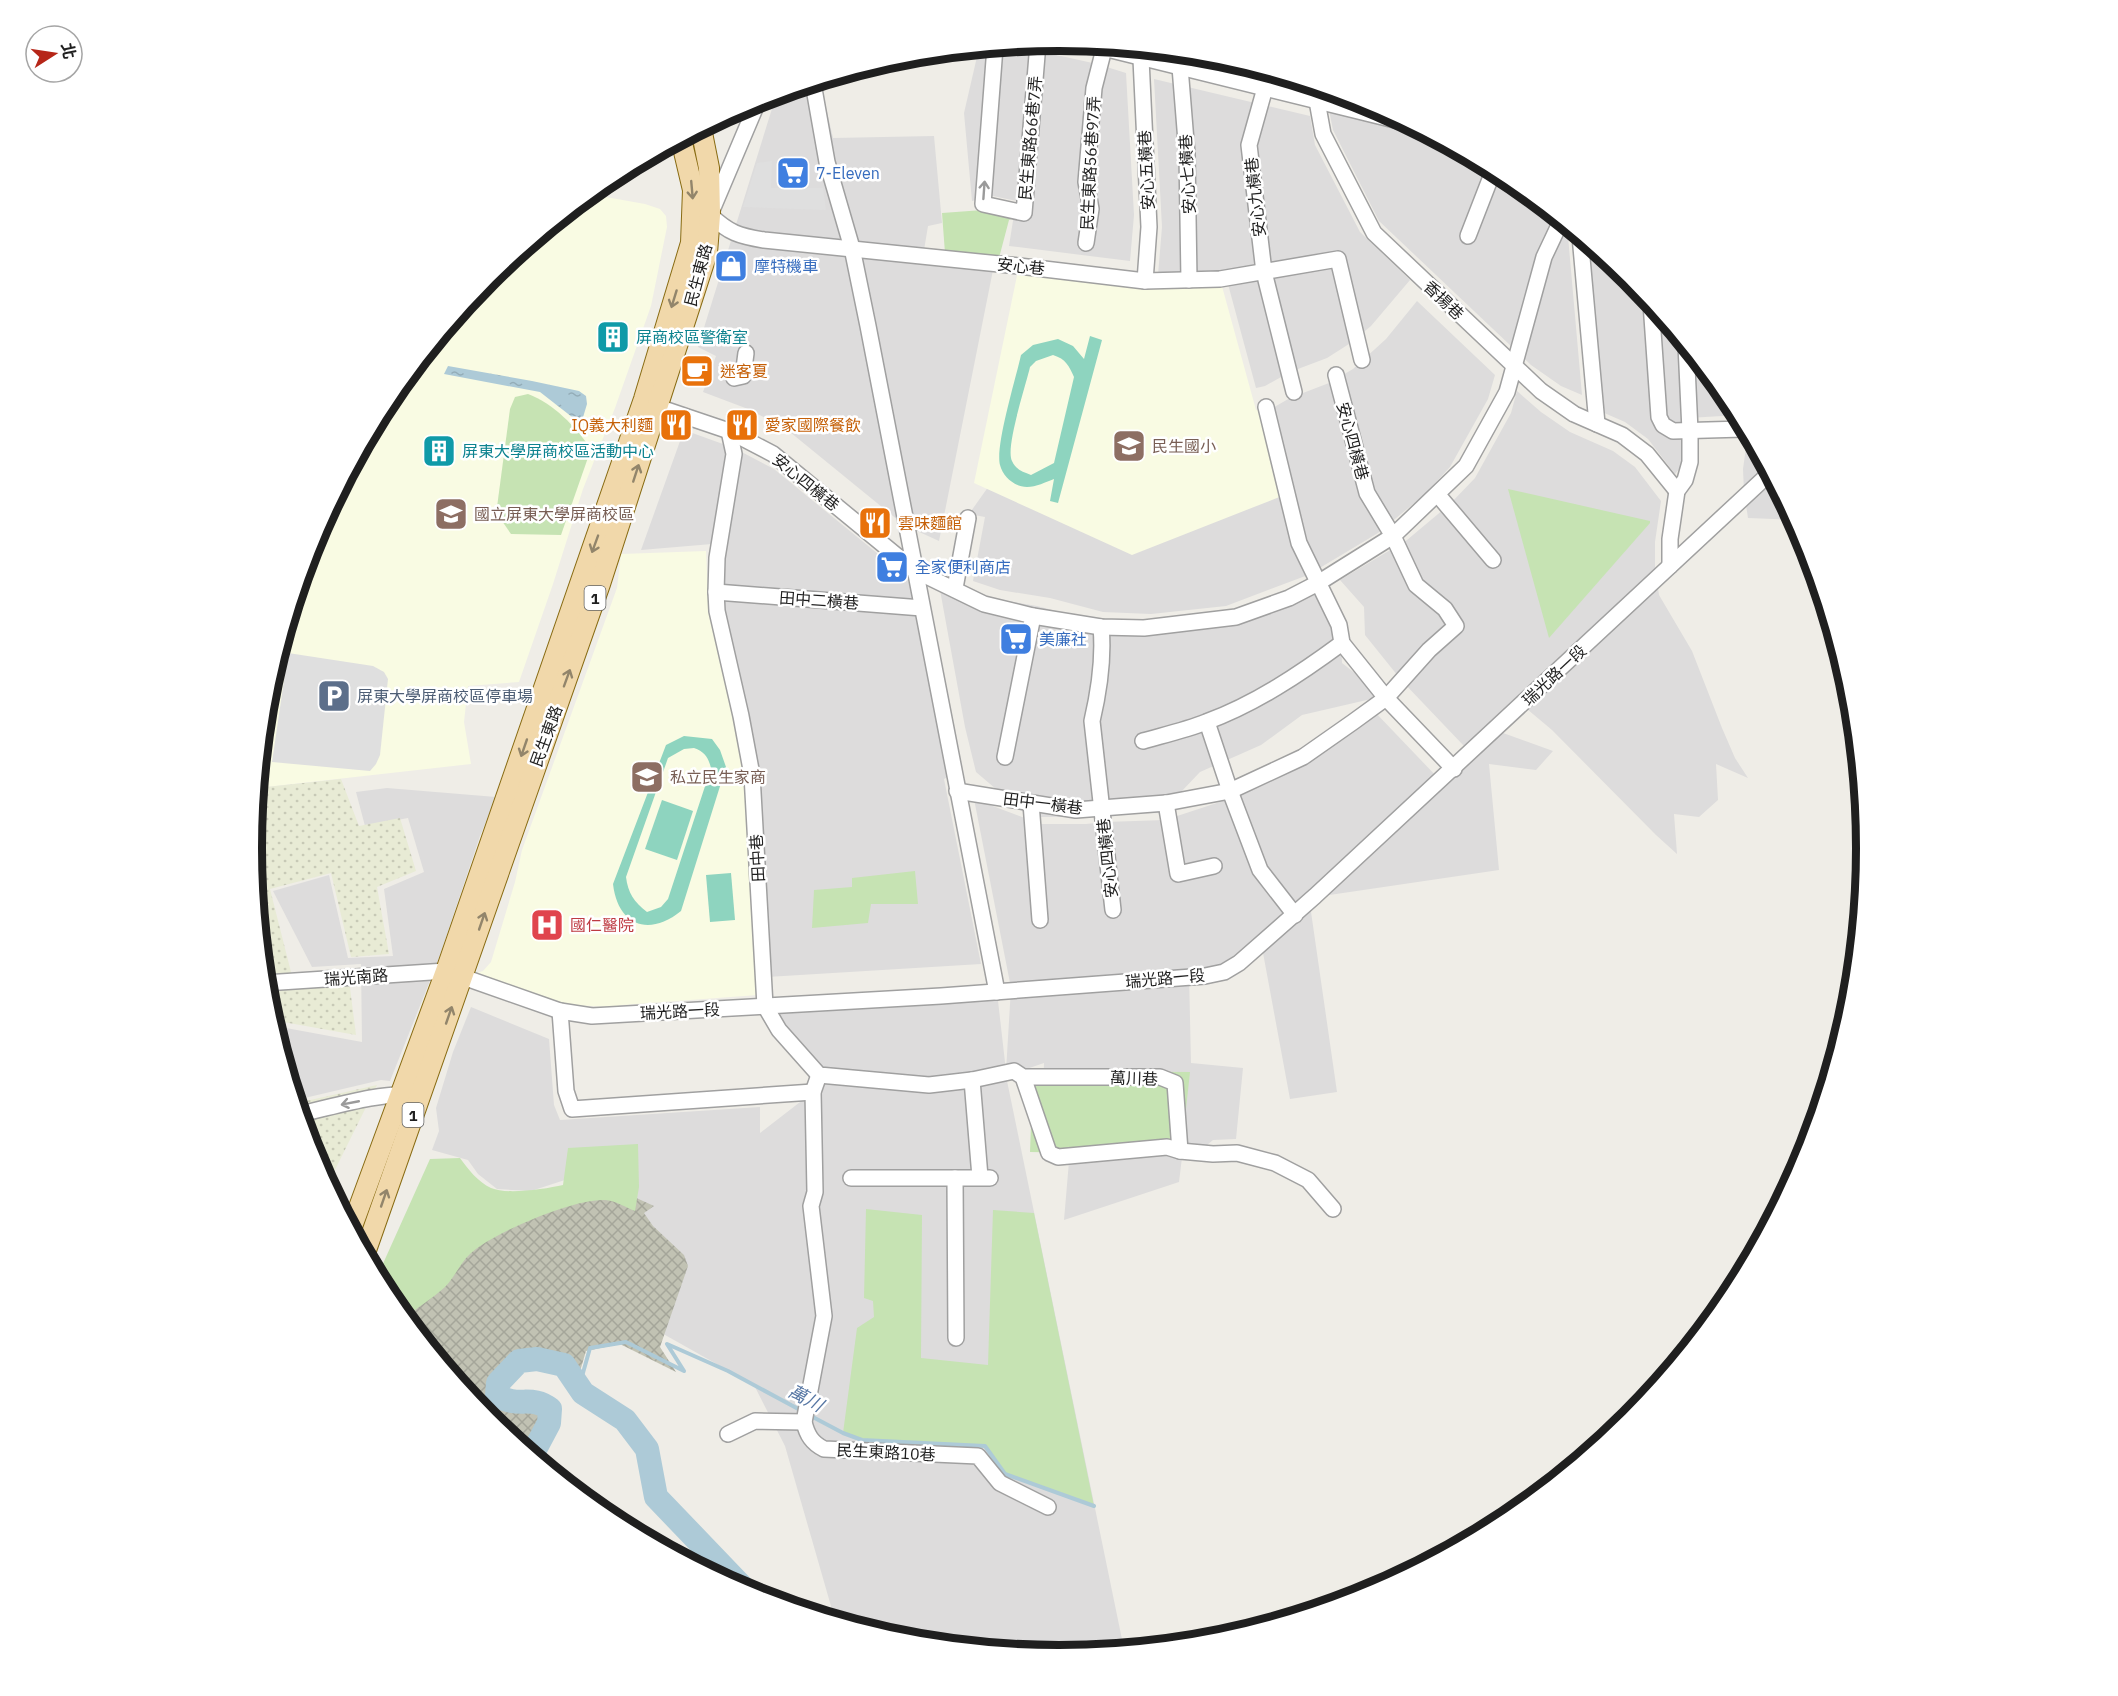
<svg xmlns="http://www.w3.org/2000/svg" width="2118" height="1696" font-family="'IBM Plex Sans','Noto Sans TC',sans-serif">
	<defs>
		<pattern id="construction-cross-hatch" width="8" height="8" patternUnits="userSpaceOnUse" patternTransform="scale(1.5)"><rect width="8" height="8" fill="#c1c2b3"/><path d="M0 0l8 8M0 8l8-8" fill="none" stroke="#a5a69a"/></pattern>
		<pattern id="farmland-dots" width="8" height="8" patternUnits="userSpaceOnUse" patternTransform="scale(1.5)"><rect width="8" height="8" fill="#e8ebd5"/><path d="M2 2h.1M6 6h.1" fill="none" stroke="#c7c9b6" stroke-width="1.8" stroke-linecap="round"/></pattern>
		<pattern id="water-ripples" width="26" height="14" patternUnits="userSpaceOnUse" patternTransform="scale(1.5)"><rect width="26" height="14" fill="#adcad7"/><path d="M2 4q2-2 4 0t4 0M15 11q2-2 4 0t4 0" fill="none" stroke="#94adb8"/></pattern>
	</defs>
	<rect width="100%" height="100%" fill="#efede7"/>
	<g fill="#dddcdc">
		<polygon points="1012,45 1097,64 1126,73 1134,215 1130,261 1009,246 1015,208 1026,203 993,196 972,201 964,113 979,48 1004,53 1005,46"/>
		<polygon points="1141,49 1217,56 1245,64 1243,72"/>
		<polygon points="1154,79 1310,116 1315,145 1360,232 1410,280 1371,326 1349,344 1327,358 1290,372 1265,386 1256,388 1225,273 1158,275 1162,227"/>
		<polygon points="820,81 833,138 934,136 942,223 928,226 922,262 993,270 939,541 904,525 785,428 748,409 703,392 716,356 698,347 775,99 780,93"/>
		<polygon points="1356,98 1368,102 1508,177 1567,225 1582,395 1561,386 1531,365 1379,221 1333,130 1327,100 1354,106"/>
		<polygon points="1587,242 1630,277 1731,400 1739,415 1688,418 1683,464 1675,474 1648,439 1625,422 1602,412"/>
		<polygon points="1417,301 1495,375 1488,399 1450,467 1424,495 1378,533 1308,575 1226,606 1151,614 1103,612 1050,598 1000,590 973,581 985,517 969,514 991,483 1264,413 1290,398 1329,383 1353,369 1386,339"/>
		<polygon points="1517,391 1541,412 1570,432 1613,451 1635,467 1661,501 1655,542 1655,567 1659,595 1692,651 1722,728 1735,758 1748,778 1716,764 1718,800 1699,817 1674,814 1677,854 1656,835 1552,730 1515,699 1464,746 1402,681 1365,635 1364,607 1340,580 1407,540 1450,504 1475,478 1511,413"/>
		<polygon points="684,430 734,448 774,469 905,576 920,600 953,774 944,779 981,964 767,977 723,614 712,544 641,550"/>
		<polygon points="1748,433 1795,520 1748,518 1744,492 1743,469"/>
		<polygon points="1314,581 1340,611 1342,663 1384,696 1302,715 1261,745 1200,772 1161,813 1098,814 1077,817 1029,817 976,772 965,727 940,590 1037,606 1094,621 1145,623 1226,614"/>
		<polygon points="1373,710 1439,779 1492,729 1553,751 1536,770 1489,764 1499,870 1309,898 1337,1092 1290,1099 1261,942 1238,961 1189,974 1191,1063 1243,1068 1236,1139 1213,1140 1194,1156 1184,1141 1179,1182 1064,1220 1071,1138 1042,1138 1044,1063 1006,1076 1124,1649 1059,1655 912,1641 892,1628 871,1631 835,1620 785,1446 754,1385 658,1331 571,1178 531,1191 497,1189 478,1174 468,1160 432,1150 439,1131 436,1108 453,1052 471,1007 549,1039 554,1105 560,1120 760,1107 760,1133 813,1092 818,1075 765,1006 997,992 1006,1071 1011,988 974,799 1041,824 1086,824 1105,822 1165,820 1229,799 1298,768 1345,735"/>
		<polygon points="387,788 496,797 480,836 439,958 390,1081 381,1080 296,1100 275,1026 362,1042 361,964 312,967 273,891 329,875 348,958 393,956 384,889 424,872 408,818 365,826 356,792"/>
	</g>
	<g fill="#f9fbe3">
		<polygon points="589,194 645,204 660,209 666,216 667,227 651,306 615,408 583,489 553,584 519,682 468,686 464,722 471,764 257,788 267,690 313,539 388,399 488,277"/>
		<polygon points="1019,266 1220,279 1256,410 1266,407 1287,494 1132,555 974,483"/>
		<polygon points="706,551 708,594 712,620 735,718 745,776 758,995 622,1005 613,1007 569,1005 476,973 483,971 491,962 515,882 522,850 617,588 621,554"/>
	</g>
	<polygon fill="url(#construction-cross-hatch)" points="632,1196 654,1206 644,1213 653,1226 684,1255 688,1266 660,1347 676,1372 620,1344 586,1351 575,1388 561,1367 534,1361 517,1363 496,1384 496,1395 507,1402 538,1402 547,1409 546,1423 530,1454 488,1419 405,1317 438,1291 464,1256 481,1242 512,1227 581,1198"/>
	<g fill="url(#farmland-dots)">
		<polygon points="341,779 359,826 400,818 416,871 377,887 389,954 351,957 331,873 270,889 292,976 348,972 356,1035 272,1020 272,1023 267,1005 252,848 257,788"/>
		<polygon points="377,1085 328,1184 313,1157 297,1103"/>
	</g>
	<g fill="#c6e3b3">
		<polygon points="983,210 1016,217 1009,220 999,258 945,253 942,213"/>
		<path d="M528,394C554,404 575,426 591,449L561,535L511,534L500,518L497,507L510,409L515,397Z"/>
		<polygon points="1508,489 1650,521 1650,523 1549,638"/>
		<polygon points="915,871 918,904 871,904 868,923 812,928 814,890 852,887 852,878"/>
		<polygon points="1033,1071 1190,1072 1181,1155 1030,1152"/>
		<path d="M638,1144L639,1187L635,1211C625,1207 616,1201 605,1200C575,1198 492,1233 470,1254C460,1263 455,1277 445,1287C433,1298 418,1307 405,1318L387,1296L377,1277L430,1159L460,1158C468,1169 478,1182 491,1188C507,1195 545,1189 563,1185L568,1148Z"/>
		<polygon points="866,1209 922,1215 921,1358 988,1365 993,1210 1034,1213 1094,1506 1005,1474 985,1446 862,1440 843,1433 857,1328 874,1317 873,1301 864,1298"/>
	</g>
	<g fill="#8ed4bf" fill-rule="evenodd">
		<path d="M1090,336L1102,340L1058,503L1050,501L1054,479C1046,482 1036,487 1027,487C1015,487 1003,477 1000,465C995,446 1016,378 1021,355L1033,345L1058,339L1073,346L1084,359ZM1053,355C1066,359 1069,366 1074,377L1054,463L1031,475C1023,472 1016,470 1012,461C1005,448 1026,385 1030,367L1036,361Z"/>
		<path d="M684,736L712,739L720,750L726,767L681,911C649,937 618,926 613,884L666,745ZM694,748C705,752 708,757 711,768L668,899L661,907L647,912C634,902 628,893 626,877L668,758L684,749Z"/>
		<polygon points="662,800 693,811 677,860 645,849"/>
		<polygon points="731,873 735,920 710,922 706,875"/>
	</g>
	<g fill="#dfdfdf">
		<polygon points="772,161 771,188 823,188 826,210 743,207 757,163"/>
		<polygon points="288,653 373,666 384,672 388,679 380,755 376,764 370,771 272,762"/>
	</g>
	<polygon fill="url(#water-ripples)" points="448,366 532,381 579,391 586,396 587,404 581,424 540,392 444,374"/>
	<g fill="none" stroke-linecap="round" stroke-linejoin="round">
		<g stroke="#adcad7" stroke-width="4">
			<polyline points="579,1387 590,1348 626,1342 684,1371 667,1344 728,1371 802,1411"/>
			<polyline points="809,1415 843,1433 862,1440 985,1446 1005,1474 1094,1506"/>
		</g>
		<path stroke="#adcad7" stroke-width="24" d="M532,1455L549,1423L550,1409C531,1394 518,1409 497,1395L498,1383L519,1361L537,1359L564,1365L583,1393L625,1420L647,1449L656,1497L749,1594"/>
		<defs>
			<g id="minor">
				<polyline points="1079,42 1407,123"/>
				<polyline points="995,47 983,204 1024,213 1038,43"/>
				<polyline points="1141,59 1149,227 1145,281"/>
				<polyline points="1180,67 1187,154 1189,280"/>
				<polyline points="813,83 827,162 852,248 868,326 997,992"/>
				<polyline points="1265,88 1249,145 1264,272 1294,392"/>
				<polyline points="1317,101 1323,134 1374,233 1541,391 1574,414 1622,435 1647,454 1677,491"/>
				<polyline points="712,210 759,99"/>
				<path d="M710,215C729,233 739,236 764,240L1019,266L1145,281L1220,279L1338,259L1362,360"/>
				<polyline points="1468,236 1494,169"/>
				<polyline points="1580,236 1597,424"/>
				<polyline points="1086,243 1091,209 1086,182 1094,88 1105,45"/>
				<polyline points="1651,303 1659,417 1663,425 1673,431 1743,429 1742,422"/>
				<polyline points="734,378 743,376 746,353"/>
				<polyline points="649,402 658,407 729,431 773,454 914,570 984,604 1033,616 1101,627 1144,628 1236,617 1289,598 1318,583 1393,536 1466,466 1507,392 1544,257 1561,221"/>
				<polyline points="1266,407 1299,543 1339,625 1342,643 1386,698 1454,769"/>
				<polyline points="729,431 734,454 717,558 716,592 717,611 741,716 752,775 765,1006 779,1030 819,1075 929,1085 972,1080 1014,1071 1023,1077 1160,1077 1175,1083 1180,1151 1167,1147 1058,1157 1049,1153 1023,1077"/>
				<polyline points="1438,495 1493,560"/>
				<polyline points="1670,566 1670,539 1677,491 1685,480 1690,462 1690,431 1686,345"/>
				<polyline points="955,588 968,518"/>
				<polyline points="716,592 922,608"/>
				<path d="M1101,627C1104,658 1099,691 1092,721L1113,910"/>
				<polyline points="1207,722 1230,791 1260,870 1295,915"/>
				<path d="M1143,741C1164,735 1186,730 1206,722C1255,704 1300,674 1342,643"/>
				<polyline points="1005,757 1033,616"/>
				<polyline points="957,791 1076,810 1166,803 1230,791 1303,757 1353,722 1386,698 1429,650 1456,626 1445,609 1416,585 1393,536 1367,493 1336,375"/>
				<polyline points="1031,803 1040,920"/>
				<polyline points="1166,803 1178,874 1214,866"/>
				<polyline points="265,983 446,971 560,1011 592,1016 941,996 1205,976 1224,972 1239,963 1315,896 1770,473"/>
				<polyline points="560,1011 566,1091 572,1109 813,1092"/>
				<path d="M819,1075L813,1092L815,1192L811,1206L824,1316L804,1422C807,1435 812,1443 824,1449L978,1456L1000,1483L1048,1507"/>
				<polyline points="972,1080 980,1177"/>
				<path d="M300,1114C329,1108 381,1092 409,1095"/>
				<polyline points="1180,1151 1213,1154 1237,1153 1275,1163 1308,1180 1333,1209"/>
				<polyline points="851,1178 990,1178"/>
				<polyline points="955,1178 956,1338"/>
				<polyline points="728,1434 755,1421 804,1422"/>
			</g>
			<g id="major">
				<polyline points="351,1229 446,971 644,399 691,243 693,190 681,139"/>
				<polyline points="365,1253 600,584 707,253 710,215 709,168 701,128"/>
			</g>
		</defs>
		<use href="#minor" stroke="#a0a0a0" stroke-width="18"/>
		<use href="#major" stroke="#886b12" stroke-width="22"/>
		<use href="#minor" stroke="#fff" stroke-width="15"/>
		<use href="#major" stroke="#f1d8aa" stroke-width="20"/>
	</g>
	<defs><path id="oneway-shaft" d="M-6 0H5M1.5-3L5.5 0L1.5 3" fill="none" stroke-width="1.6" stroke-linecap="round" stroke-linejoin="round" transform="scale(1.5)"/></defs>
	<g stroke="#92856b">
		<use href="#oneway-shaft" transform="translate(692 190) rotate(85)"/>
		<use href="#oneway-shaft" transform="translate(674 299) rotate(107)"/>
		<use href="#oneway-shaft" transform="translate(636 473) rotate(-72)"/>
		<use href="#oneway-shaft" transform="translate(595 544) rotate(110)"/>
		<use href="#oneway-shaft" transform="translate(567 678) rotate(-70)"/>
		<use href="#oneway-shaft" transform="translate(524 748) rotate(109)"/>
		<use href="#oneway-shaft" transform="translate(482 921) rotate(-71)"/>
		<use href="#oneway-shaft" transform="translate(449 1015) rotate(-71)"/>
		<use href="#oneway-shaft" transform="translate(384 1198) rotate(-71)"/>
	</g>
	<g stroke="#9a9a9a">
		<use href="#oneway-shaft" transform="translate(984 190) rotate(-86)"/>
		<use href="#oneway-shaft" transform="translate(350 1103) rotate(169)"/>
	</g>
	<defs>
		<symbol id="supermarket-square" viewBox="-11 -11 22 22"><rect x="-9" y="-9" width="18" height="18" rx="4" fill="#3f7fe0" stroke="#fff"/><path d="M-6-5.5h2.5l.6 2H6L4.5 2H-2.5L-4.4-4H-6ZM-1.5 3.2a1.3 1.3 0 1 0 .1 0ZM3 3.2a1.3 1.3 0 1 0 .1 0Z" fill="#fff"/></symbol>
		<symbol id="shop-square" viewBox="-11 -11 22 22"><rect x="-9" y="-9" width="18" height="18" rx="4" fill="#3f7fe0" stroke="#fff"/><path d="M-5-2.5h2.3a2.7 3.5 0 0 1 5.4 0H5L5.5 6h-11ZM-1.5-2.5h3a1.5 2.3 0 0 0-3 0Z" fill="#fff"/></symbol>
		<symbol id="building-square" viewBox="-11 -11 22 22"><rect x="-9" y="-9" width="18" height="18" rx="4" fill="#0f9aa8" stroke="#fff"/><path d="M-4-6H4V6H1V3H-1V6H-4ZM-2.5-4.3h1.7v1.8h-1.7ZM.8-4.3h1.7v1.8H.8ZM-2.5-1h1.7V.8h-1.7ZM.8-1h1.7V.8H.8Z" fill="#fff"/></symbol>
		<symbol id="cafe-square" viewBox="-11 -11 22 22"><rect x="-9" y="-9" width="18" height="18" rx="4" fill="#e8710a" stroke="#fff"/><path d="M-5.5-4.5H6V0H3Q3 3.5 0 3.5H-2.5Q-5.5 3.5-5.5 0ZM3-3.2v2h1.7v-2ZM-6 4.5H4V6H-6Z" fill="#fff"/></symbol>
		<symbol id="restaurant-square" viewBox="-11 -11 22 22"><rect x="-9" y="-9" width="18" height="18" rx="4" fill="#e8710a" stroke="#fff"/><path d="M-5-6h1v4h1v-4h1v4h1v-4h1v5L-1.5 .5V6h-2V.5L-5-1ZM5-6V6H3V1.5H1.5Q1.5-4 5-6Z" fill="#fff"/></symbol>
		<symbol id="school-square" viewBox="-11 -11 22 22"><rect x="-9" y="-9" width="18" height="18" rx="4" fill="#8d6e63" stroke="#fff"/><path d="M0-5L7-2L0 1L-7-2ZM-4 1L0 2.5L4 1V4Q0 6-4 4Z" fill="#fff"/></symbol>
		<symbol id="university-square" viewBox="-11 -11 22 22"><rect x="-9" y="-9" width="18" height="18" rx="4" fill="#8d6e63" stroke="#fff"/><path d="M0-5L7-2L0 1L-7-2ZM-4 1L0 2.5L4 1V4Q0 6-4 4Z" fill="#fff"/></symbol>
		<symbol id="parking-square" viewBox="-11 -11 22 22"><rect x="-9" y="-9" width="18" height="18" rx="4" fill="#5c6f8a" stroke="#fff"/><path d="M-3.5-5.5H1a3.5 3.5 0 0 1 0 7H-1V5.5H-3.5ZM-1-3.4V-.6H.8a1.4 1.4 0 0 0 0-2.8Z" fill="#fff"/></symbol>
		<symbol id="hospital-square" viewBox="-11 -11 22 22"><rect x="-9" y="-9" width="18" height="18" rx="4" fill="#e0444e" stroke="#fff"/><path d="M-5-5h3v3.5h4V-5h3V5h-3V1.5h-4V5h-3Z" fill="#fff"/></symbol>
	</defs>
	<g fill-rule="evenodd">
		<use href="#supermarket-square" x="774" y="154" width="38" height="38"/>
		<use href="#shop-square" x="712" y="247" width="38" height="38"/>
		<use href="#building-square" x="594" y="318" width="38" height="38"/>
		<use href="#cafe-square" x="678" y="352" width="38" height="38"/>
		<use href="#restaurant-square" x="657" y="406" width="38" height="38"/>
		<use href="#restaurant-square" x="723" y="406" width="38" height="38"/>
		<use href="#school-square" x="1110" y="427" width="38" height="38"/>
		<use href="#building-square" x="420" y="432" width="38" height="38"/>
		<use href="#university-square" x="432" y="495" width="38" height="38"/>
		<use href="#restaurant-square" x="856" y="504" width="38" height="38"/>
		<use href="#supermarket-square" x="873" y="548" width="38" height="38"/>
		<use href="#supermarket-square" x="997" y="620" width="38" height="38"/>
		<use href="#parking-square" x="315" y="677" width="38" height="38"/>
		<use href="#school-square" x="628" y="758" width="38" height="38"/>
		<use href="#hospital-square" x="528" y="906" width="38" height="38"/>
	</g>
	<g text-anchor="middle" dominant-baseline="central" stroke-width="5" stroke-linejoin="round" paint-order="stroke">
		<g fill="#fff" stroke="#626262" stroke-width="1.5">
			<rect x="584.5" y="586" width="21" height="24" rx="4.5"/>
			<rect x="402.5" y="1103" width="21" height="24" rx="4.5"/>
		</g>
		<g font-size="15" font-weight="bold" fill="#1f1f1f">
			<text x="595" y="598">1</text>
			<text x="413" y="1115">1</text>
		</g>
		<g font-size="16" fill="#1f1f1f" stroke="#fff">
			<text transform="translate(1030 138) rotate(-85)">民生東路66巷7弄</text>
			<text transform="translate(1090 163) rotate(-87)">民生東路56巷97弄</text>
			<text transform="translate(1146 170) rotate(-93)">安心五橫巷</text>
			<text transform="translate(1187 174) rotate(-93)">安心七橫巷</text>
			<text transform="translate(1255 197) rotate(-96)">安心九橫巷</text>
			<text transform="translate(1021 266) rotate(6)">安心巷</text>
			<text transform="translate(698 275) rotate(-75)">民生東路</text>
			<text transform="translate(1444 300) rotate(44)">香揚巷</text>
			<text transform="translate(1353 441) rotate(75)">安心四橫巷</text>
			<text transform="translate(806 482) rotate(39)">安心四橫巷</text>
			<text transform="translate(819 600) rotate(4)">田中二橫巷</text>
			<text transform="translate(1554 675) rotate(-43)">瑞光路一段</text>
			<text transform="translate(546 736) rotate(-70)">民生東路</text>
			<text transform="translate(1043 803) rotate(7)">田中一橫巷</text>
			<text transform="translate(757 858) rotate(-93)">田中巷</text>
			<text transform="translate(1107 858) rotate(-96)">安心四橫巷</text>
			<text transform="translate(356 977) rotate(-4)">瑞光南路</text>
			<text transform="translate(1165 978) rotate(-5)">瑞光路一段</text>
			<text transform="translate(680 1011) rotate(-3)">瑞光路一段</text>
			<text transform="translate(1134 1078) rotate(2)">萬川巷</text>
			<text transform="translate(886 1452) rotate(3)">民生東路10巷</text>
		</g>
		<g font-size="16" fill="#366cbe" stroke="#fff" text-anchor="start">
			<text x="816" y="173">7-Eleven</text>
			<text x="754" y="266">摩特機車</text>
			<text x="915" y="567">全家便利商店</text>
			<text x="1039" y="639">美廉社</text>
		</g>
		<g font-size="16" fill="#0d838f" stroke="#fff" text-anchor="start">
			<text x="636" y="337">屏商校區警衛室</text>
			<text x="462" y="451">屏東大學屏商校區活動中心</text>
		</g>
		<g font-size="16" fill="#c56008" stroke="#fff" text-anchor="start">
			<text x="720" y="371">迷客夏</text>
			<text x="653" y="425" text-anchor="end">IQ義大利麵</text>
			<text x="765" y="425">愛家國際餐飲</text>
			<text x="898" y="523">雲味麵館</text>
		</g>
		<g font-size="16" fill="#785e54" stroke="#fff" text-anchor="start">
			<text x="1152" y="446">民生國小</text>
			<text x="474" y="514">國立屏東大學屏商校區</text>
			<text x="670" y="777">私立民生家商</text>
		</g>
		<g font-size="16" fill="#4e5e75" stroke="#fff" text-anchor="start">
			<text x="357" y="696">屏東大學屏商校區停車場</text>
		</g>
		<g font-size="16" fill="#be3a42" stroke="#fff" text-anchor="start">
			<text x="570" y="925">國仁醫院</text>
		</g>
		<g font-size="18" font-style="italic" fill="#5777a4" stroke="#fff">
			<text transform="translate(806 1398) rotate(28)">萬川</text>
		</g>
	</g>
	<path d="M0 0H2118V1696H0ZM262 848a797 797 0 1 1 1594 0a797 797 0 1 1-1594 0Z" fill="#fff" fill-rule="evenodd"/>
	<path fill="none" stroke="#1f1f1f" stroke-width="8" d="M262 848a797 797 0 1 1 1594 0a797 797 0 1 1-1594 0Z"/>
	<g transform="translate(54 54) rotate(78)"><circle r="28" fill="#ffffff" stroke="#a5a5a5" stroke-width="1.5"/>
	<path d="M0-4.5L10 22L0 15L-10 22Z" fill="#b62618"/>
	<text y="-9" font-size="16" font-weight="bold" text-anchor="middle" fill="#1f1f1f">北</text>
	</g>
</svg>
